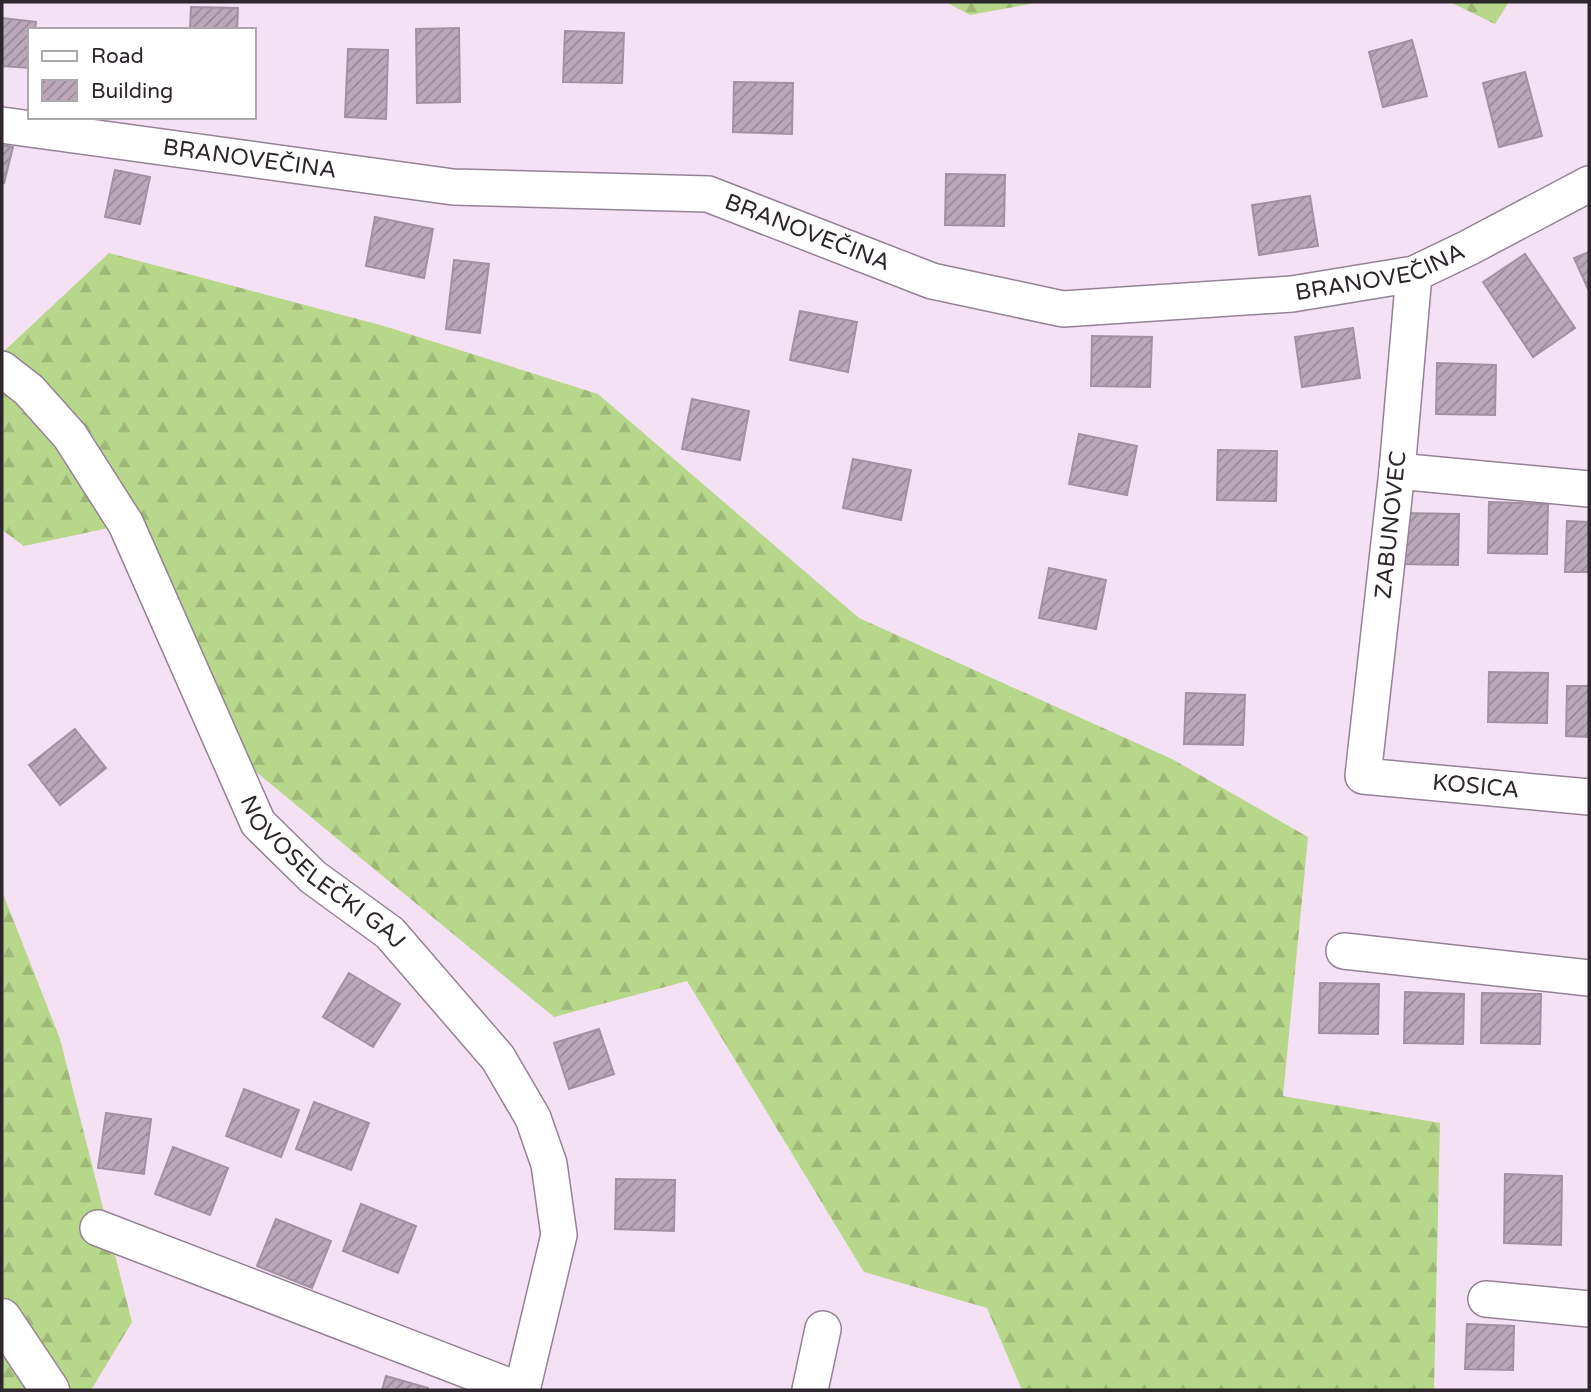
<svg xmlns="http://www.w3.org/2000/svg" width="1591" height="1392" font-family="'Varela Round',sans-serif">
	<defs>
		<pattern id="forest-firs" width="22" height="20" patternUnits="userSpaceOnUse" patternTransform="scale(1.75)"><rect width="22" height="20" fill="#b7d78a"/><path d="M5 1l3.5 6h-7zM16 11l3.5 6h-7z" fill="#9eb877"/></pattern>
		<pattern id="building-hatch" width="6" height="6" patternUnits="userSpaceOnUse" patternTransform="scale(1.75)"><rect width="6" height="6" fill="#bba9ba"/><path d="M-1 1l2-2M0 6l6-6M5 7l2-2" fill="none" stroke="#988998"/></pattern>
	</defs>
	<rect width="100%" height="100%" fill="#f4e1f3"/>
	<g fill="url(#forest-firs)">
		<polygon points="946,2 1041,2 970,15"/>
		<polygon points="1450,2 1509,2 1495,24"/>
		<polygon points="109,253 384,326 598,394 859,618 1172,759 1308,837 1283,1096 1440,1123 1434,1390 1022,1390 987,1308 864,1272 687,981 554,1017 244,762 118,526 24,546 2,530 2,353"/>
		<polygon points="2,891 60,1039 132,1322 91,1390 2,1390"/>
	</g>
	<g fill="url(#building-hatch)" stroke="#a391a2" stroke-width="2">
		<polygon points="191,7 238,8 237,30 190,30"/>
		<polygon points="2,18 36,22 35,30 30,30 30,68 2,66"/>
		<polygon points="459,28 460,102 417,103 416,29"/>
		<polygon points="565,31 624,33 622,83 563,82"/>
		<polygon points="1412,40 1427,96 1383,107 1369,52"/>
		<polygon points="348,49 388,50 386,119 345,117"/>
		<polygon points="1525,72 1542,136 1499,147 1483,83"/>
		<polygon points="734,82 793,83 792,134 733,132"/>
		<polygon points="2,145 13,147 4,183 2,182"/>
		<polygon points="115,170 150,177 140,224 105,217"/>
		<polygon points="946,174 1005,175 1004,226 945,225"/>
		<polygon points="1310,196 1318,246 1259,255 1252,205"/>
		<polygon points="375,217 433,229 424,278 366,266"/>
		<polygon points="1589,252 1589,291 1574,258"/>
		<polygon points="1525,254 1575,328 1533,357 1483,282"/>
		<polygon points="454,260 489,264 480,333 446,329"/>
		<polygon points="800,311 857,322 848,372 790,360"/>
		<polygon points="1353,328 1360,378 1302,387 1295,337"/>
		<polygon points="1092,336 1152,337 1150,387 1091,386"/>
		<polygon points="1437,363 1496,365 1495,415 1436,414"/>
		<polygon points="692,399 749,411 740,460 682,449"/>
		<polygon points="1079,434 1137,446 1127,495 1069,484"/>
		<polygon points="1218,450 1277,451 1276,501 1217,500"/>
		<polygon points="853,459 911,470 901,520 843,508"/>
		<polygon points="1489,502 1548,504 1547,554 1488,553"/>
		<polygon points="1400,513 1459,514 1458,565 1399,564"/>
		<polygon points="1567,521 1589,522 1589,572 1565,572"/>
		<polygon points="1049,568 1106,580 1096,629 1039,618"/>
		<polygon points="1489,672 1548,673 1547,723 1488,722"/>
		<polygon points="1567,686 1589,686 1589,737 1566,736"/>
		<polygon points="1186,693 1245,695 1243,745 1184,744"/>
		<polygon points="75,729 106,768 60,805 29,765"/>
		<polygon points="349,973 400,1004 373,1047 323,1017"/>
		<polygon points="1320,983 1379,984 1378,1034 1319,1033"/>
		<polygon points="1405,992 1464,994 1463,1044 1404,1043"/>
		<polygon points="1482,993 1541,994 1540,1044 1481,1043"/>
		<polygon points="599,1029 614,1074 569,1089 554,1043"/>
		<polygon points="244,1089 299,1110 281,1157 226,1136"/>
		<polygon points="314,1102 369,1123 351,1170 296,1149"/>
		<polygon points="106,1113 151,1119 144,1174 98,1168"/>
		<polygon points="173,1147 228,1168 210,1215 155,1194"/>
		<polygon points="1505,1174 1562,1176 1561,1245 1504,1243"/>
		<polygon points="616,1179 675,1180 674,1231 615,1229"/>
		<polygon points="361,1204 416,1226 398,1273 343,1251"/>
		<polygon points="276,1219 331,1241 312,1288 257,1266"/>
		<polygon points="1467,1324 1514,1326 1513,1370 1465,1369"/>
		<polygon points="386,1376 428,1388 428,1390 382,1390"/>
	</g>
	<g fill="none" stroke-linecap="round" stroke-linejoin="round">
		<defs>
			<g id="minor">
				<path id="s1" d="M2,125L453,187L708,194L932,281L1063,309L1292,294L1414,274L1468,248L1589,184"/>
				<path id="s2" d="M1414,274L1397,471L1363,776L1589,797"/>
				<path id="s3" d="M2,369L29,390L70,436L126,524L258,823L313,877L390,933L498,1058L533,1118L549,1164L559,1235L522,1390"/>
				<polyline points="1397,471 1589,489"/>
				<polyline points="1344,951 1589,978"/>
				<polyline points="98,1228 519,1390"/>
				<polyline points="1486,1299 1589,1309"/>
				<polyline points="810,1390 823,1329"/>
			</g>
			<polyline id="tertiary" points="2,1318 50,1390"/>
		</defs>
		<use href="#minor" stroke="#948394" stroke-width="38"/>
		<use href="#tertiary" stroke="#948394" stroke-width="41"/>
		<use href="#minor" stroke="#fff" stroke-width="35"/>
		<use href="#tertiary" stroke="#fff" stroke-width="38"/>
	</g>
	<g text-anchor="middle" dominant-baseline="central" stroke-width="6" stroke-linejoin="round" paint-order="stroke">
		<g font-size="23" fill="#2d262d" stroke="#fff">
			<text stroke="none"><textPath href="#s1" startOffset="250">BRANOVEČINA</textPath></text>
			<text stroke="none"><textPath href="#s1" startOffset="817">BRANOVEČINA</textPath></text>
			<text stroke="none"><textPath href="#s1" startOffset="1405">BRANOVEČINA</textPath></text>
			<text transform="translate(1391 525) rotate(-84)">ZABUNOVEC</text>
			<text stroke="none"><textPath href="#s2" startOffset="618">KOSICA</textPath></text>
			<text stroke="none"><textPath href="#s3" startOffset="607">NOVOSELEČKI GAJ</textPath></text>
		</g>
	</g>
	<rect width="1591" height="1392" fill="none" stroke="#2d262d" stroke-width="7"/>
	<rect x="28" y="28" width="228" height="91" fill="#ffffff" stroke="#aba8ab" stroke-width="2"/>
	<rect x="42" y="51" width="35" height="10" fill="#ffffff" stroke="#aba8ab" stroke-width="2"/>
	<text x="91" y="63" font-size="21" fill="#2d262d">Road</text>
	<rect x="42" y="80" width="35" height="21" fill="url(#building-hatch)" stroke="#aba8ab" stroke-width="2"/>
	<text x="91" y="98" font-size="21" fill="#2d262d">Building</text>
</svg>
